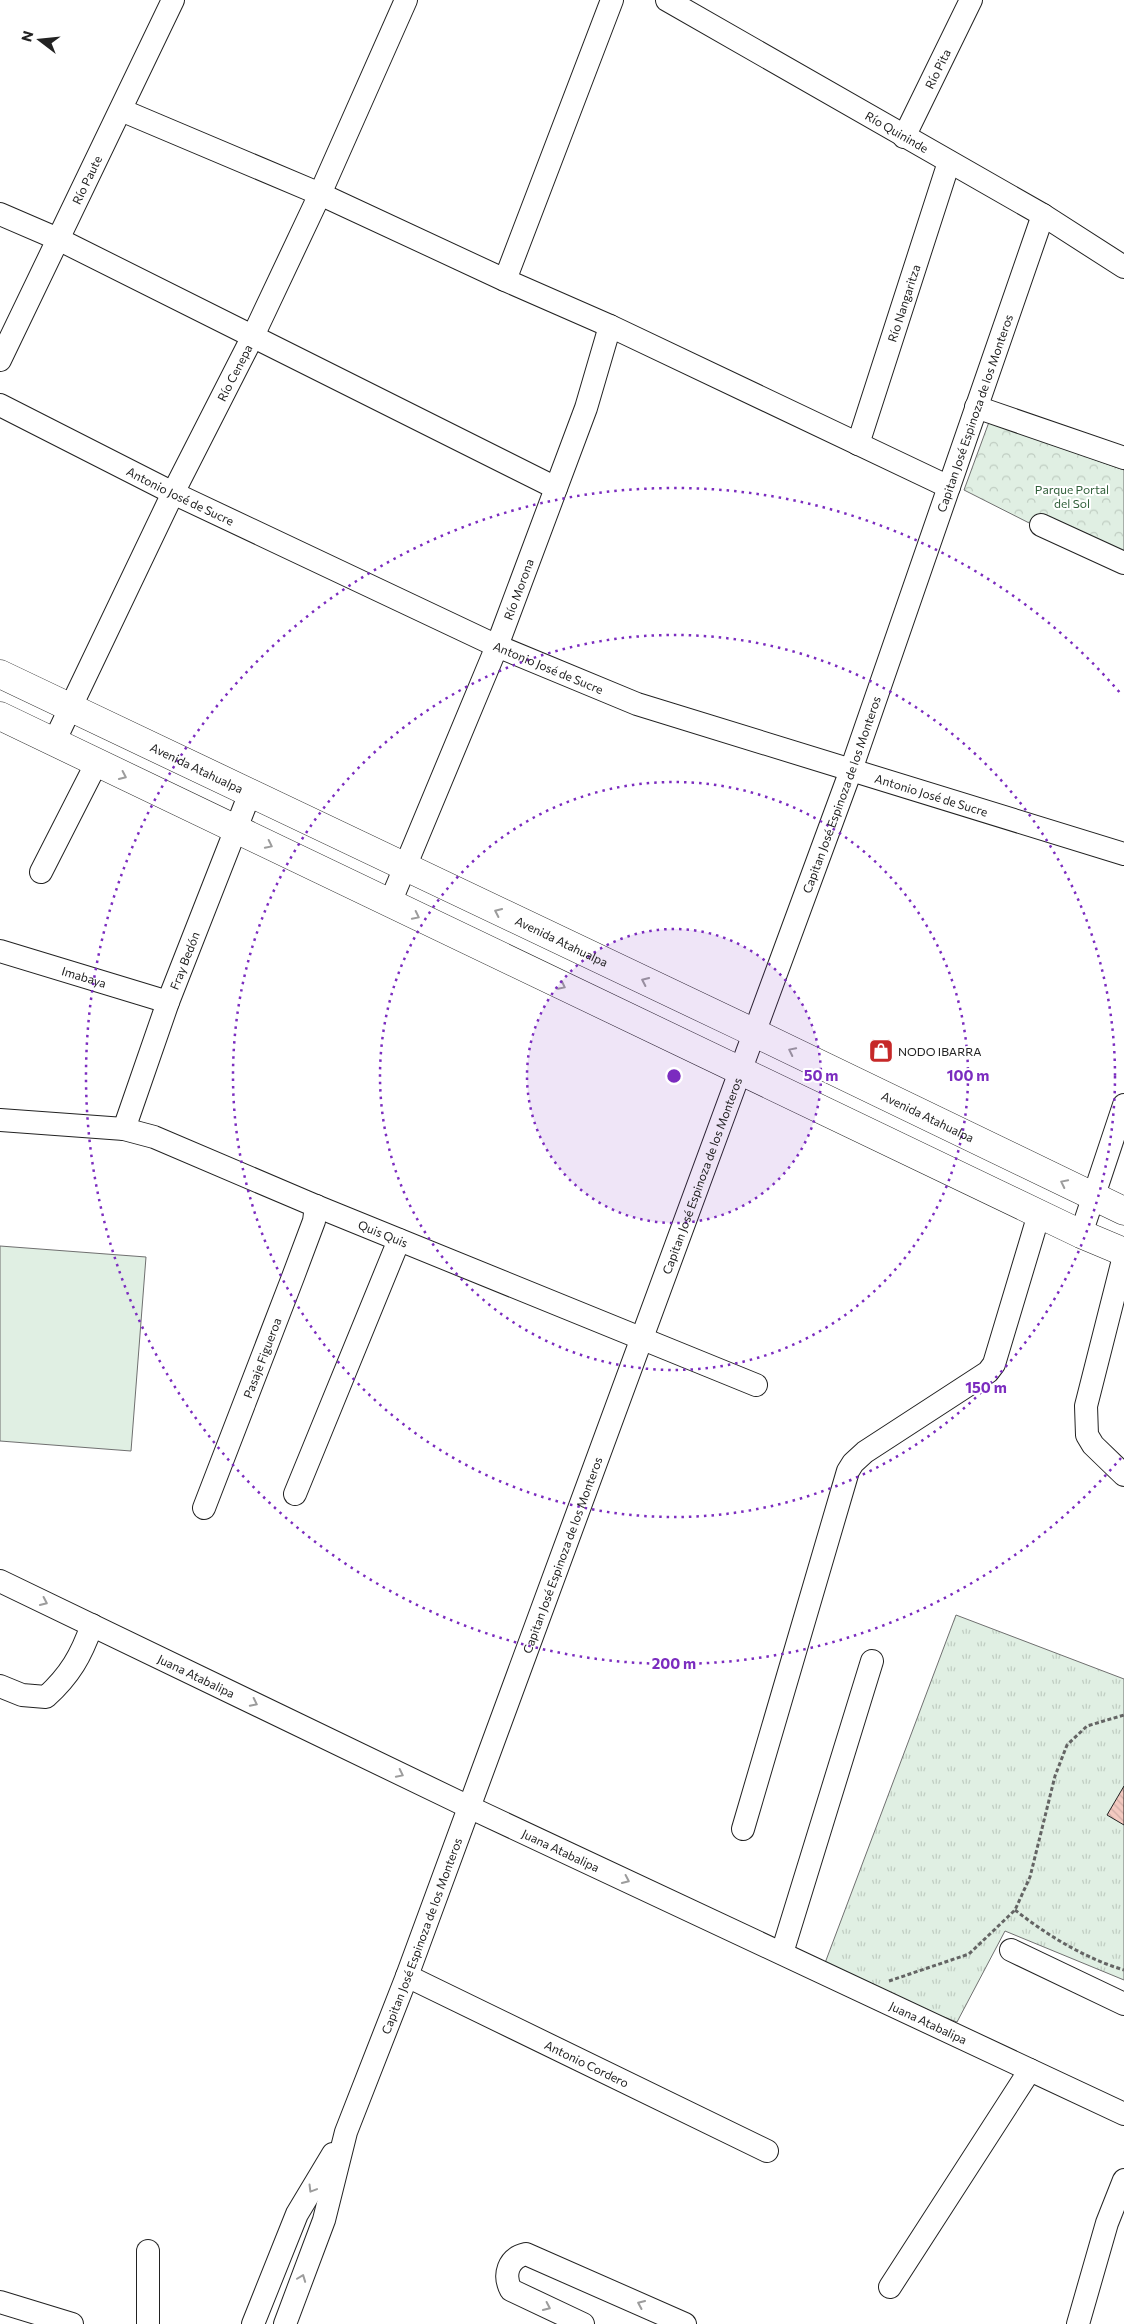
<svg xmlns="http://www.w3.org/2000/svg" width="1124" height="2324" font-family="Commissioner,sans-serif">
	<defs>
		<pattern id="grass-tufts" width="24" height="20" patternUnits="userSpaceOnUse" patternTransform="scale(1.25)"><rect width="24" height="20" fill="#e0efe3"/><path d="M3 7l-1-3M5 7V3M7 7l1-3M15 17l-1-3M17 17v-4M19 17l1-3" fill="none" stroke="#c0cdc2"/></pattern>
		<pattern id="park-crowns" width="20" height="18" patternUnits="userSpaceOnUse" patternTransform="scale(1.25)"><rect width="20" height="18" fill="#e0efe3"/><path d="M2 6a3 3 0 1 1 6 0M12 15a3 3 0 1 1 6 0" fill="none" stroke="#c0cdc2"/></pattern>
		<pattern id="building-back-hatch" width="6" height="6" patternUnits="userSpaceOnUse" patternTransform="scale(1.25)"><rect width="6" height="6" fill="#f3c9c0"/><path d="M-1 5l2 2M0 0l6 6M5-1l2 2" fill="none" stroke="#d0aca5"/></pattern>
	</defs>
	<rect width="100%" height="100%" fill="#fff"/>
	<polygon fill="url(#grass-tufts)" stroke="#6f6f6f" points="956,1615 1124,1679 1124,1980 1005,1931 957,2022 822,1971"/>
	<polygon fill="url(#park-crowns)" stroke="#6f6f6f" points="989,422 1124,470 1124,558 1043,530 964,490"/>
	<polygon fill="#e0efe3" stroke="#6f6f6f" points="0,1246 146,1257 131,1451 0,1441"/>
	<polygon fill="url(#building-back-hatch)" stroke="#222" points="1124,1786 1124,1825 1107,1815"/>
	<g fill="none" stroke-linecap="round" stroke-linejoin="round">
		<defs>
			<g id="minor">
				<path id="s1" d="M667,0L1043,215L1124,267"/>
				<polyline points="121,110 320,194 505,280 610,326 949,487"/>
				<path id="s2" d="M904,137L971,0"/>
				<polyline points="0,214 58,239 556,488"/>
				<polyline points="505,280 612,0"/>
				<path id="s3" d="M0,360L173,0"/>
				<path id="s4" d="M0,405L173,493L497,646L637,704L1124,854"/>
				<polyline points="976,407 1124,458"/>
				<path id="s5" d="M858,444L949,162"/>
				<polyline points="1041,525 1124,563"/>
				<path id="s6" d="M54,742L173,493L253,336L320,194L406,0"/>
				<polyline points="41,872 96,764"/>
				<path id="s7" d="M390,903L497,646L586,408L610,326"/>
				<path id="s8" d="M0,951L168,1002"/>
				<path id="s9" d="M0,1120L124,1129L154,1137L316,1206L756,1385"/>
				<path id="s10" d="M124,1129L168,1002L250,793"/>
				<polyline points="1081,1234 1124,1105"/>
				<polyline points="1124,1256 1086,1406 1087,1435 1093,1445 1124,1475"/>
				<polyline points="295,1494 399,1240"/>
				<path id="s11" d="M204,1508L293,1277L314,1221L316,1206"/>
				<path id="s12" d="M0,1581L469,1807L1124,2114"/>
				<path d="M0,1686L22,1695L46,1697C70,1675 81,1656 92,1625"/>
				<polyline points="743,1829 848,1471 853,1463 865,1452 988,1372 994,1364 1039,1214"/>
				<polyline points="1011,1950 1124,2004"/>
				<polyline points="782,1953 872,1661"/>
				<path id="s13" d="M407,1976L767,2151"/>
				<polyline points="148,2251 148,2324"/>
				<polyline points="890,2287 1030,2070"/>
				<polyline points="0,2302 72,2324"/>
				<polyline points="253,2324 297,2214 333,2154"/>
				<path id="s14" d="M285,2324L324,2220L346,2132L407,1976L851,770L1043,215"/>
				<path d="M583,2324L511,2290C503,2275 508,2258 526,2254L685,2324"/>
				<polyline points="1078,2324 1107,2223 1124,2180"/>
			</g>
			<g id="major">
				<path id="s15" d="M0,674L755,1033L1124,1211"/>
				<polyline points="0,716 1081,1234 1124,1252"/>
			</g>
		</defs>
		<use href="#minor" stroke="#222" stroke-width="24"/>
		<use href="#major" stroke="#222" stroke-width="29"/>
		<g stroke="#646464" stroke-width="3" stroke-dasharray="4 2.5" stroke-linecap="butt">
			<path d="M1015,1910C1047,1935 1084,1958 1124,1970"/>
			<polyline points="889,1981 969,1954 1015,1910 1030,1877 1055,1776 1067,1745 1087,1726 1124,1715"/>
		</g>
		<use href="#minor" stroke="#fff" stroke-width="22"/>
		<use href="#major" stroke="#fff" stroke-width="28"/>
	</g>
	<defs><path id="oneway-chevron" d="M-2-3.5L2.5 0L-2 3.5" fill="none" stroke-width="1.6" stroke-linecap="round" stroke-linejoin="round" transform="scale(1.25)"/></defs>
	<g stroke="#9c9c9c">
		<use href="#oneway-chevron" transform="translate(123 776) rotate(25)"/>
		<use href="#oneway-chevron" transform="translate(269 845) rotate(26)"/>
		<use href="#oneway-chevron" transform="translate(498 912) rotate(-155)"/>
		<use href="#oneway-chevron" transform="translate(416 916) rotate(26)"/>
		<use href="#oneway-chevron" transform="translate(645 981) rotate(-155)"/>
		<use href="#oneway-chevron" transform="translate(562 986) rotate(26)"/>
		<use href="#oneway-chevron" transform="translate(792 1051) rotate(-154)"/>
		<use href="#oneway-chevron" transform="translate(1064 1183) rotate(-154)"/>
		<use href="#oneway-chevron" transform="translate(44 1602) rotate(25)"/>
		<use href="#oneway-chevron" transform="translate(254 1703) rotate(26)"/>
		<use href="#oneway-chevron" transform="translate(400 1774) rotate(26)"/>
		<use href="#oneway-chevron" transform="translate(626 1880) rotate(25)"/>
		<use href="#oneway-chevron" transform="translate(312 2189) rotate(121)"/>
		<use href="#oneway-chevron" transform="translate(302 2278) rotate(-69)"/>
		<use href="#oneway-chevron" transform="translate(641 2304) rotate(-156)"/>
		<use href="#oneway-chevron" transform="translate(547 2307) rotate(25)"/>
	</g>
	<circle cx="674" cy="1076" r="147" fill="#7b2cbf" fill-opacity=".12"/>
	<g fill="none" stroke="#7b2cbf" stroke-width="2.5" stroke-dasharray="2.5 5">
		<circle cx="674" cy="1076" r="147"/>
		<circle cx="674" cy="1076" r="294"/>
		<circle cx="674" cy="1076" r="441"/>
		<path d="M1121 1458A588 588 0 1 1 1121 694"/>
	</g>
	<defs>
		<symbol id="shop-square" viewBox="-11 -11 22 22"><rect x="-9" y="-9" width="18" height="18" rx="4" fill="#c62828" stroke="#fff"/><path d="M-5-2.5h2.3a2.7 3.5 0 0 1 5.4 0H5L5.5 6h-11ZM-1.5-2.5h3a1.5 2.3 0 0 0-3 0Z" fill="#fff"/></symbol>
	</defs>
	<g fill-rule="evenodd">
		<use href="#shop-square" x="867" y="1037" width="28" height="28"/>
	</g>
	<g text-anchor="middle" dominant-baseline="central" stroke-width="4" stroke-linejoin="round" paint-order="stroke">
		<g font-size="12" fill="#222" stroke="#fff">
			<text stroke="none"><textPath href="#s2" startOffset="76">Río Pita</textPath></text>
			<text stroke="none"><textPath href="#s1" startOffset="265">Río Quininde</textPath></text>
			<text stroke="none"><textPath href="#s3" startOffset="200">Río Paute</textPath></text>
			<text stroke="none"><textPath href="#s5" startOffset="148">Río Nangaritza</textPath></text>
			<text stroke="none"><textPath href="#s6" startOffset="411">Río Cenepa</textPath></text>
			<text stroke="none"><textPath href="#s14" startOffset="2032">Capitan José Espinoza de los Monteros</textPath></text>
			<text stroke="none"><textPath href="#s4" startOffset="202">Antonio José de Sucre</textPath></text>
			<text stroke="none"><textPath href="#s7" startOffset="339">Río Morona</textPath></text>
			<text stroke="none"><textPath href="#s4" startOffset="608">Antonio José de Sucre</textPath></text>
			<text stroke="none"><textPath href="#s15" startOffset="218">Avenida Atahualpa</textPath></text>
			<text stroke="none"><textPath href="#s4" startOffset="1012">Antonio José de Sucre</textPath></text>
			<text stroke="none"><textPath href="#s14" startOffset="1628">Capitan José Espinoza de los Monteros</textPath></text>
			<text stroke="none"><textPath href="#s15" startOffset="622">Avenida Atahualpa</textPath></text>
			<text stroke="none"><textPath href="#s10" startOffset="179">Fray Bedón</textPath></text>
			<text stroke="none"><textPath href="#s8" startOffset="88">Imabaya</textPath></text>
			<text stroke="none"><textPath href="#s15" startOffset="1028">Avenida Atahualpa</textPath></text>
			<text stroke="none"><textPath href="#s14" startOffset="1222">Capitan José Espinoza de los Monteros</textPath></text>
			<text stroke="none"><textPath href="#s9" startOffset="404">Quis Quis</textPath></text>
			<text stroke="none"><textPath href="#s11" startOffset="161">Pasaje Figueroa</textPath></text>
			<text stroke="none"><textPath href="#s14" startOffset="818">Capitan José Espinoza de los Monteros</textPath></text>
			<text stroke="none"><textPath href="#s12" startOffset="218">Juana Atabalipa</textPath></text>
			<text stroke="none"><textPath href="#s12" startOffset="622">Juana Atabalipa</textPath></text>
			<text stroke="none"><textPath href="#s14" startOffset="412">Capitan José Espinoza de los Monteros</textPath></text>
			<text stroke="none"><textPath href="#s12" startOffset="1028">Juana Atabalipa</textPath></text>
			<text stroke="none"><textPath href="#s13" startOffset="200">Antonio Cordero</textPath></text>
		</g>
		<g font-size="12" fill="#2f5e38" stroke="#fff">
			<text x="1072" y="489">Parque Portal<tspan x="1072" dy="14">del Sol</tspan></text>
		</g>
		<g font-size="12" fill="#222" stroke="#fff" text-anchor="start">
			<text x="898" y="1051">NODO IBARRA</text>
		</g>
	</g>
	<circle cx="674" cy="1076" r="8" fill="#7b2cbf" stroke="#fff" stroke-width="2.5"/>
	<g font-size="15" text-anchor="middle" font-weight="bold" fill="#7b2cbf" stroke="#fff" stroke-width="4" stroke-linejoin="round" paint-order="stroke">
		<text x="821" y="1081">50 m</text>
		<text x="968" y="1081">100 m</text>
		<text x="986" y="1393">150 m</text>
		<text x="674" y="1669">200 m</text>
	</g>
	<g transform="translate(40 40) rotate(286)" stroke="#ffffff" stroke-width="4" paint-order="stroke">
	<path d="M0-4L9 19L0 12L-9 19Z" fill="#222222"/>
	<text y="-8" font-size="14" font-weight="bold" text-anchor="middle" fill="#222222">N</text>
	</g>
</svg>
